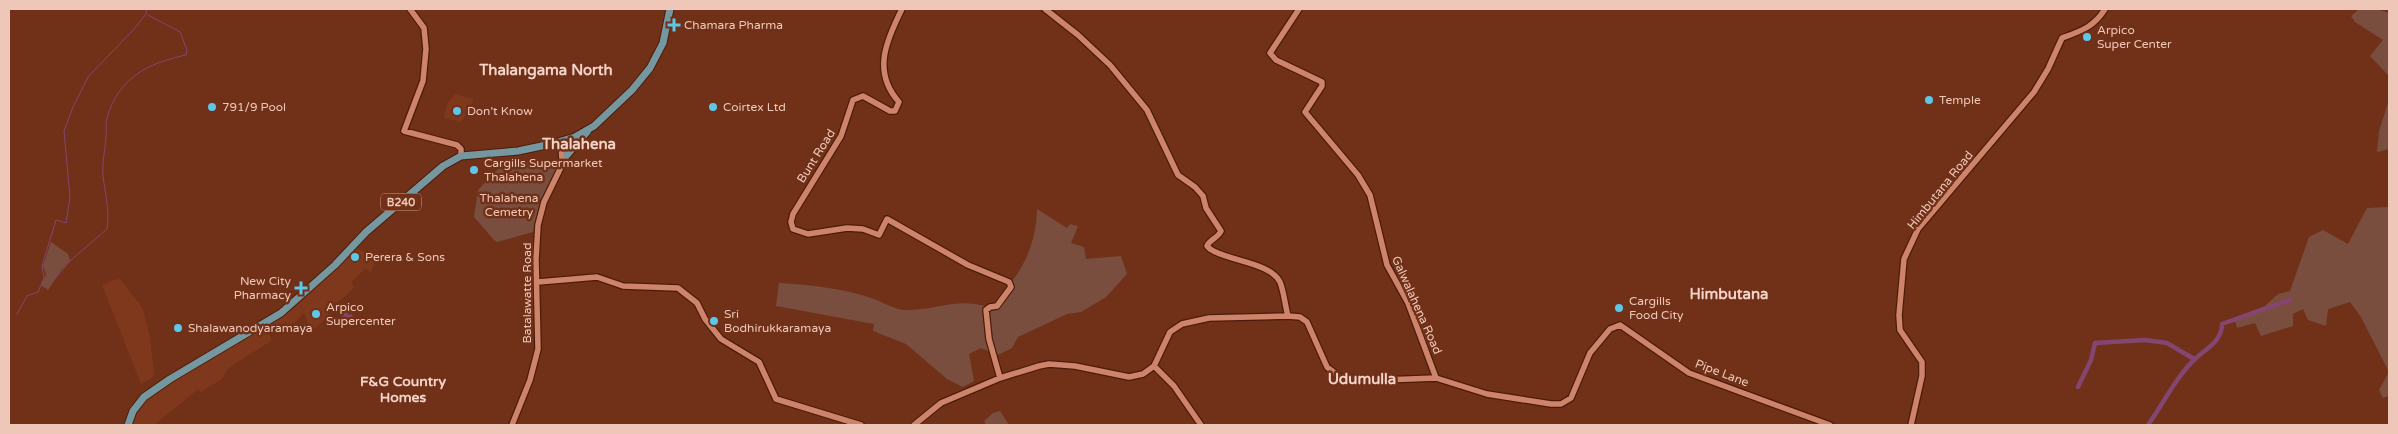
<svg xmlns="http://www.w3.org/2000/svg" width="2398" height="434" font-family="'Varela Round',sans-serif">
<rect width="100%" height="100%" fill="#703118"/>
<path fill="#80381c" d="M455 94 473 99V102L461 122 444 118 447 104Z
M352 248 378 255 371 272 365 269 351 282 354 288 327 312 329 315 311 332 304 312 296 322 270 334 271 341 228 368 222 379 201 392 198 389 154 425H130L138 407 146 398 171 381 282 314Z
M119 278 142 307 150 336 154 376 141 384 102 285Z"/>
<path fill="#7a4e3e" d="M2359 9H2376L2389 13V76L2370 56 2383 40 2355 22 2351 16Z
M2389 100V149L2377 152 2379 131Z
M534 159 555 166 557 170 536 229 533 232 497 242 494 240 474 217 478 190 501 166Z
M2389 207V396L2383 398 2379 390 2389 372 2361 317 2350 302 2328 309 2326 326 2308 320 2303 309 2293 314V326L2261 336 2255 323 2237 328 2234 318 2265 306 2278 294 2290 291 2309 237 2323 230 2348 244 2367 208Z
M1037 209 1067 228 1070 224 1078 226 1071 243 1084 247 1086 259 1121 256 1127 274 1106 297 1081 312 1067 314 1018 337 1012 348 998 355 981 348 969 354 974 381 963 387 947 379 906 344 873 331 874 324 776 306 779 283C810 285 844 288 874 299 885 303 894 310 907 310 937 310 960 296 990 308 1018 278 1036 251 1037 209Z
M51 242 68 254 70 261 61 270 48 290 41 285 46 274 43 266Z
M1000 411 1009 425H986L984 421 993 413Z"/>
<path fill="#844570" d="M346 306 348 315 352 314 353 318 342 320 340 307Z"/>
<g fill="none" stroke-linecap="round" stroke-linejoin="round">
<path stroke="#844570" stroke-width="1" d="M53 281 70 261 107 229C110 210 105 194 103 176 102 162 105 150 106 137 107 131 105 124 107 118 118 78 148 63 186 55L187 50 180 32 148 15
M17 314 27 296 38 292 44 278 42 266 56 220 66 223 70 197 64 131 73 107 88 77 134 29 146 14 147 9"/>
<path stroke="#844570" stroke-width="4.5" d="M2078 387 2091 360 2095 343 2145 340 2167 343 2194 359
M2148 425C2163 404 2176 377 2195 359 2207 348 2222 341 2222 324L2290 300"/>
<defs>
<path id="tertiary" d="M410 9 424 28 426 49 423 81 404 131 457 145 461 149V156
M902 9C886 41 872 72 899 102L895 111H890L863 96 853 100 841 136 793 214 791 222 793 229 808 234 847 228 863 229 879 235 887 219 968 265 1009 282 1011 287 997 306 990 307 986 310 989 339 1000 378
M1045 9 1078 35 1110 65 1147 110 1178 175 1195 187 1203 196 1206 208 1221 231C1218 238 1210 239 1207 246L1210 249C1227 261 1270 262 1280 282 1284 292 1285 305 1288 316
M1299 9 1270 53 1276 60 1322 82V86L1305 112 1358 175 1370 195 1387 265 1408 303 1436 378
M561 142 562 161
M538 282 597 277 623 286 678 288 697 303 705 319 721 339 759 362 776 399 861 425
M1154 366 1174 386 1201 425
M512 425 530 380 538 349 536 259 538 225 544 202 567 155 569 139
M914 425 941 403 1000 378 1039 366 1049 364 1075 366 1129 377 1143 374 1154 366 1170 332 1182 324 1209 318 1288 316 1300 317 1307 322 1327 367 1340 377 1383 380 1436 378 1487 394 1551 404H1561L1571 398 1590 353 1610 329 1620 325 1689 373 1830 425
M1911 425 1922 376V362L1900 330 1899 315 1904 259 1918 229 2034 92 2048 69 2062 38C2081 31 2094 27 2105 9"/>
<path id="primary" d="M567 155 587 132
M128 425 133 411 144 397 170 379 281 313 335 265 366 232 443 166 461 156 518 151 551 144 575 137 594 126 632 90 650 68 663 43 670 9"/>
</defs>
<use href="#tertiary" stroke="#4c1c09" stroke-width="8"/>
<use href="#primary" stroke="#4c1c09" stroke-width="9"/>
<use href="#tertiary" stroke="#cd846a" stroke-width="5.5"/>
<use href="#primary" stroke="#75979f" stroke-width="7"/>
</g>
<g fill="#5cc7e8" stroke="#703118" stroke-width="2">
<path d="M671.5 17.5h5v5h5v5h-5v5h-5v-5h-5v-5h5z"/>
<circle cx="2087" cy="37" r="5"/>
<circle cx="1929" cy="100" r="5"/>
<circle cx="212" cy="107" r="5"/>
<circle cx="713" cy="107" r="5"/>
<circle cx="457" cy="111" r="5"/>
<circle cx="474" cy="170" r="5"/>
<circle cx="355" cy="257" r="5"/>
<path d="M298.5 280.5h5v5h5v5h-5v5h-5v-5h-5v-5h5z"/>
<circle cx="1619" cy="308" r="5"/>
<circle cx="316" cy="314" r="5"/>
<circle cx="714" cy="321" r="5"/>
<circle cx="178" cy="328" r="5"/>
</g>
<g text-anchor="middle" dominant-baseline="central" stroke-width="5" stroke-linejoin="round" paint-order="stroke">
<rect fill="#703118" stroke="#c99a89" stroke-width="1" x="381" y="193.5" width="40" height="17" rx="4"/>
<g font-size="11" font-weight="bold" fill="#efc7b9">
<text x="401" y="202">B240</text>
</g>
<g font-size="12" fill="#efc7b9" stroke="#703118" text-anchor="start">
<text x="684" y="25">Chamara Pharma</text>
<text x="2097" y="30">Arpico<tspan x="2097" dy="14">Super Center</tspan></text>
<text x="1939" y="100">Temple</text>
<text x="222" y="107">791/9 Pool</text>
<text x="723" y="107">Coirtex Ltd</text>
<text x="467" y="111">Don't Know</text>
<text x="484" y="163">Cargills Supermarket<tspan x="484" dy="14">Thalahena</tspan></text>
<text x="365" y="257">Perera &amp; Sons</text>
<text x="291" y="281" text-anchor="end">New City<tspan x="291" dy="14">Pharmacy</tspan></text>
<text x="1629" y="301">Cargills<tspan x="1629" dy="14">Food City</tspan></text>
<text x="326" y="307">Arpico<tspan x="326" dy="14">Supercenter</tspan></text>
<text x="724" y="314">Sri<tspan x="724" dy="14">Bodhirukkaramaya</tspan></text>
<text x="188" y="328">Shalawanodyaramaya</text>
</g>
<g font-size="12" fill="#efc7b9" stroke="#703118">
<text transform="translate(816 156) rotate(-58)">Bunt Road</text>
<text transform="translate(1940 190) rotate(-51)">Himbutana Road</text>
<text transform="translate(527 293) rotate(-90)">Batalawatte Road</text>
<text transform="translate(1417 305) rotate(66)">Galwalahena Road</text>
<text transform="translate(1722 373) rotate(21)">Pipe Lane</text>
</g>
<g font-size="12" fill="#f1c6b7" stroke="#703118">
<text x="509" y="198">Thalahena<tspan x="509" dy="14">Cemetry</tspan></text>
</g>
<g font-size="14" font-weight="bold" fill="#f4d4c9" stroke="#703118">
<text x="403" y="381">F&amp;G Country<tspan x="403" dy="16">Homes</tspan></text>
</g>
<g font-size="15" font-weight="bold" fill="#f4d4c9" stroke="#703118">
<text x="546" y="70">Thalangama North</text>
<text x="579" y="144">Thalahena</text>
<text x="1729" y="294">Himbutana</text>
<text x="1362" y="379">Udumulla</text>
</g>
</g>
<rect width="2398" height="434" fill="none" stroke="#efc7b9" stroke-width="20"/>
</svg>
